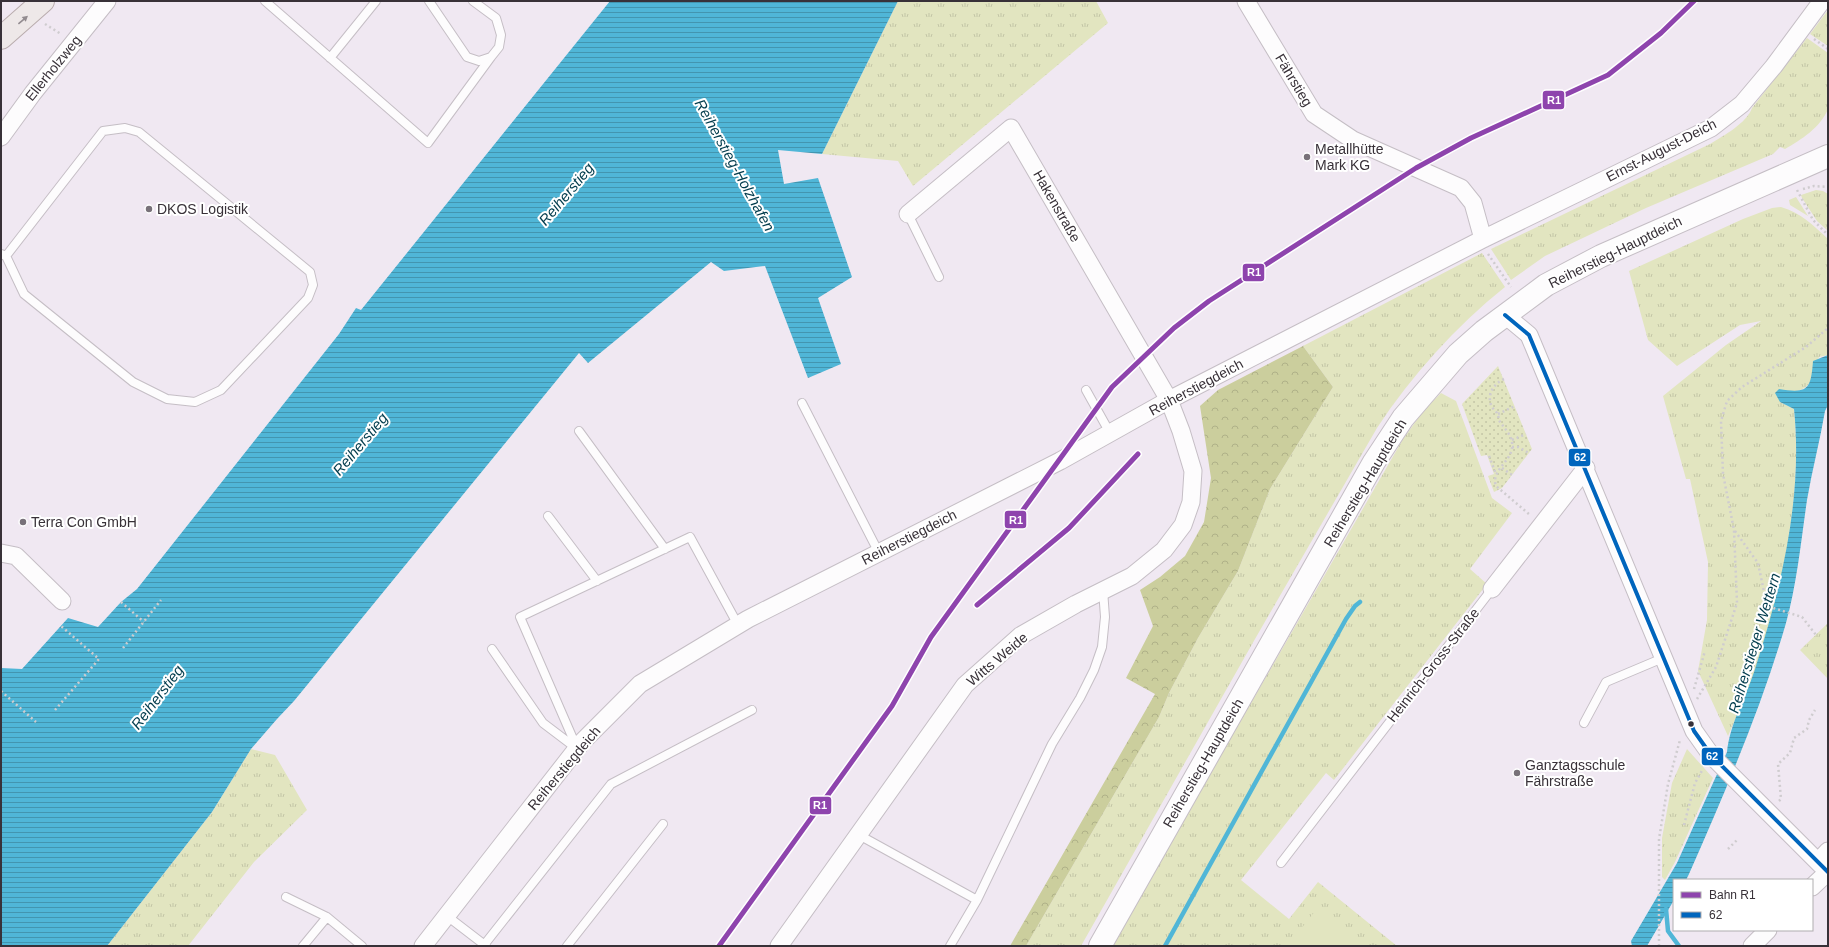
<svg xmlns="http://www.w3.org/2000/svg" width="1829" height="947" font-family="Helvetica,sans-serif">
<defs>
<pattern id="grass-tufts" width="24" height="20" patternUnits="userSpaceOnUse"><rect width="24" height="20" fill="#e2e5c0"/><path d="M3 7l-1-3M5 7V3M7 7l1-3M15 17l-1-3M17 17v-4M19 17l1-3" fill="none" stroke="#c3c5a6"/></pattern>
<pattern id="forest-crowns" width="20" height="18" patternUnits="userSpaceOnUse"><rect width="20" height="18" fill="#cbce9d"/><path d="M2 6a3 3 0 1 1 6 0M12 15a3 3 0 1 1 6 0" fill="none" stroke="#afb188"/></pattern>
<pattern id="garden-dots" width="8" height="8" patternUnits="userSpaceOnUse"><rect width="8" height="8" fill="#e2e5c0"/><path d="M2 2h.1M6 6h.1" fill="none" stroke="#c3c5a6" stroke-width="1.8" stroke-linecap="round"/></pattern>
<pattern id="water-rules" width="6" height="5" patternUnits="userSpaceOnUse"><rect width="6" height="5" fill="#50b6d7"/><path d="M0 2.5h6" fill="none" stroke="#4395af"/></pattern>
</defs>
<rect width="100%" height="100%" fill="#f0e8f2"/>
<path fill="url(#grass-tufts)" d="M898 1H1096L1108 23 913 186 898 161 822 154Z
M1828 10V46L1810 34Z
M1807 38 1828 53C1828 64 1829 101 1828 109 1821 127 1801 140 1785 149L1780 147 1773 154 1646 208 1545 256 1511 280 1491 249 1710 144C1723 136 1747 123 1752 108Z
M1816 190 1823 191 1828 194V231L1817 221 1802 198 1801 195Z
M1796 197 1808 216 1790 205 1789 200Z
M1781 207C1801 213 1813 225 1828 239V355L1819 357C1813 375 1812 393 1789 391L1780 402 1794 409C1803 498 1782 590 1754 674 1747 695 1737 715 1728 736L1698 671 1707 620 1708 562 1690 479H1686L1663 396 1726 345 1761 321 1740 325 1677 366 1648 340 1629 271 1743 219 1772 208Z
M1482 253 1505 287C1455 327 1412 375 1377 428L1255 639 1081 946H1026L1159 717 1169 693 1198 638 1238 571 1270 489 1333 387 1303 346Z
M1441 393 1456 401 1492 498 1512 513 1470 569 1487 584 1334 780 1326 773 1241 880 1289 919 1318 882 1397 946H1111L1403 439 1424 410Z
M1828 623V679L1800 650Z
M251 749 275 755 307 810 254 862 188 946H107L212 812Z
M1687 749 1713 778 1675 862 1665 880 1662 877V838L1672 783Z"/>
<path fill="url(#forest-crowns)" d="M1303 346 1333 387 1270 489 1238 571 1198 638 1169 693 1159 717 1026 946H1010L1155 694 1126 678 1153 626 1140 590 1160 577 1185 556 1204 522 1211 478 1200 406 1218 390Z"/>
<path fill="url(#garden-dots)" d="M1498 366 1532 449 1502 488 1494 492 1488 476 1494 474 1487 455 1481 456 1462 404Z"/>
<path fill="#e2e5c0" d="M1316 910 1361 946H1287Z"/>
<path fill="url(#water-rules)" d="M610 1H898L822 154 778 150 784 184 818 178 852 277 818 298 841 364 808 378 765 266 724 271 711 262 588 363 579 353 294 701 277 719 251 749 212 812 107 946H1V668L22 669 68 618 98 627 121 602 137 589 339 334 356 308 361 310Z
M1828 355V405L1825 411C1820 441 1812 470 1807 500 1801 541 1797 583 1786 623 1761 709 1725 792 1689 874L1686 880H1674V900L1647 946H1632L1631 941 1677 863 1727 752C1730 722 1747 696 1756 666 1782 584 1803 496 1794 409L1780 402 1775 393 1779 389C1808 394 1811 389 1813 361Z"/>
<g fill="none" stroke-linecap="round" stroke-linejoin="round">
<path stroke="#50b6d7" stroke-width="4.5" d="M1666 909 1668 931 1679 946
M1165 946 1346 619 1355 606 1360 602"/>
<defs>
<path id="service" d="M265 1 428 143 491 57
M429 1 467 57 479 61 491 57 499 47 501 35 496 18 473 1
M330 58 376 1
M908 214 939 277
M1 254 6 256 103 131 125 128 139 132 310 272 313 285 308 298 221 390 195 402 167 399 133 382 24 294 6 256
M1086 390 1110 433
M802 403 879 553
M579 431 665 549
M548 516 597 581
M492 649 543 723 576 748
M1584 723 1606 682 1663 658
M577 748 520 617 690 537 738 625
M859 835 977 900 950 946
M1281 863 1492 589
M286 897 327 917 362 946
M977 900 1052 744 1080 698 1094 670 1102 647 1105 617 1103 590
M447 916 486 946
M484 945 611 784 752 710
M303 946 327 917
M567 946 663 824"/>
<path id="minor" d="M1246 1 1314 114 1353 140 1461 188 1473 203 1483 239
M1 137 33 93 107 1
M1505 315 1529 335 1694 731 1711 755 1828 872
M1 553 16 556 62 601
M1492 589 1586 468
M1818 862 1828 851
M1812 887 1828 872
M423 946 582 742 640 684 748 619 1060 461 1169 400 1483 239 1711 128 1742 104 1774 66 1822 1
M779 946 965 685 1020 636 1076 604 1132 576 1164 550 1183 525 1191 502 1193 471 1181 431 1169 400 1011 128 908 214
M1752 946 1768 930"/>
<path id="secondary" d="M1100 946 1374 462 1403 418 1458 354 1484 331 1546 285 1601 256 1828 156"/>
<path id="primary" d="M1 38 43 1"/>
</defs>
<use href="#service" stroke="#c5bec5" stroke-width="10"/>
<use href="#minor" stroke="#c5bec5" stroke-width="19"/>
<use href="#secondary" stroke="#c5bec5" stroke-width="24"/>
<use href="#primary" stroke="#b9acad" stroke-width="24"/>
<path stroke="#cfcccf" stroke-width="2.5" stroke-dasharray="2 3" stroke-linecap="butt" d="M45 24 61 34
M1814 39 1828 49
M1803 189 1814 186 1828 187
M1797 190 1813 220 1828 235
M1488 254 1511 287
M1504 379C1493 384 1486 396 1492 407 1494 410 1497 412 1498 415 1499 418 1498 420 1501 423 1505 429 1511 435 1512 442 1515 461 1490 469 1496 486L1530 515
M1498 414 1515 406
M1512 440 1526 434
M1512 447H1518L1529 453
M1489 456 1496 474
M1502 468 1512 475
M1735 531 1758 563 1767 606 1802 617 1816 635
M121 602 144 622
M123 648 161 600
M1694 689 1705 651
M1 691 36 722
M1697 699 1716 667 1737 603 1734 530 1723 474 1721 421 1727 401 1742 387 1806 347 1828 328
M55 710 99 659 61 626
M1779 801 1781 799 1778 764 1790 753 1794 738 1807 729 1809 720 1815 710
M1684 825 1695 783 1703 769
M1728 849 1737 840
M1659 946V839L1668 784 1680 740"/>
<use href="#service" stroke="#fdfcfd" stroke-width="8"/>
<use href="#minor" stroke="#fdfcfd" stroke-width="17"/>
<use href="#secondary" stroke="#fdfcfd" stroke-width="22"/>
<use href="#primary" stroke="#eee8e8" stroke-width="22"/>
<defs>
<path id="bus-1" d="M1505 315 1529 335 1694 731 1711 755 1828 872"/>
</defs>
<use href="#bus-1" stroke="#fff" stroke-width="7"/>
<use href="#bus-1" stroke="#0065bd" stroke-width="4"/>
<defs>
<path id="rail-1" d="M977 605 1069 528 1138 454
M719 946 892 706 931 637 1112 387 1174 328 1209 301 1416 168 1471 138 1608 75 1661 33 1694 1"/>
</defs>
<use href="#rail-1" stroke="#fff" stroke-width="8"/>
<use href="#rail-1" stroke="#8e44ad" stroke-width="5"/>
</g>
<defs><path id="oneway-solid" d="M-6-.8H1V-3.2L6.5 0L1 3.2V.8H-6Z"/></defs>
<use fill="#938c90" href="#oneway-solid" transform="translate(23 20) rotate(-40)"/>
<g fill="#787179" stroke="#fff" stroke-width="1.5">
<circle cx="1307" cy="157" r="4"/>
<circle cx="149" cy="209" r="4"/>
<circle cx="23" cy="522" r="4"/>
<circle cx="1517" cy="773" r="4"/>
</g>
<circle fill="#383138" stroke="#fff" stroke-width="1.5" cx="1691" cy="724" r="3.5"/>
<g text-anchor="middle" dominant-baseline="central" stroke-width="4" stroke-linejoin="round" paint-order="stroke">
<g font-size="14" fill="#383138" stroke="#fff">
<text transform="translate(53 68) rotate(-51)">Ellerholzweg</text>
<text transform="translate(1294 80) rotate(59)">Fährstieg</text>
<text transform="translate(1661 150) rotate(-27)">Ernst-August-Deich</text>
<text transform="translate(1057 206) rotate(60)">Hakenstraße</text>
<text transform="translate(1615 252) rotate(-26)">Reiherstieg-Hauptdeich</text>
<text transform="translate(1196 387) rotate(-28)">Reiherstiegdeich</text>
<text transform="translate(1365 483) rotate(-59)">Reiherstieg-Hauptdeich</text>
<text transform="translate(909 537) rotate(-27)">Reiherstiegdeich</text>
<text transform="translate(997 659) rotate(-40)">Witts Weide</text>
<text transform="translate(1433 665) rotate(-52)">Heinrich-Gross-Straße</text>
<text transform="translate(1203 763) rotate(-60)">Reiherstieg-Hauptdeich</text>
<text transform="translate(564 768) rotate(-50)">Reiherstiegdeich</text>
</g>
<g font-size="14" fill="#383138" stroke="#fff" text-anchor="start">
<text x="1315" y="149">Metallhütte<tspan x="1315" dy="16">Mark KG</tspan></text>
<text x="157" y="209">DKOS Logistik</text>
<text x="31" y="522">Terra Con GmbH</text>
<text x="1525" y="765">Ganztagsschule<tspan x="1525" dy="16">Fährstraße</tspan></text>
</g>
<g font-size="15" font-style="italic" fill="#023c4d" stroke="#fff">
<text transform="translate(735 165) rotate(61)">Reiherstieg-Holzhafen</text>
<text transform="translate(566 194) rotate(-50)">Reiherstieg</text>
<text transform="translate(360 444) rotate(-50)">Reiherstieg</text>
<text transform="translate(1754 643) rotate(-73)">Reiherstieger Wettern</text>
<text transform="translate(157 697) rotate(-53)">Reiherstieg</text>
</g>
</g>
<g stroke="#fff" stroke-width="1.5">
<rect x="1542" y="90" width="23" height="20" rx="4" fill="#8e44ad"/>
<rect x="1242" y="263" width="23" height="19" rx="4" fill="#8e44ad"/>
<rect x="1568" y="448" width="23" height="19" rx="4" fill="#0065bd"/>
<rect x="1004" y="510" width="23" height="19" rx="4" fill="#8e44ad"/>
<rect x="1701" y="747" width="23" height="19" rx="4" fill="#0065bd"/>
<rect x="809" y="796" width="23" height="19" rx="4" fill="#8e44ad"/>
</g>
<g font-size="11" text-anchor="middle" font-weight="bold" fill="#fff">
<text x="1554" y="104">R1</text>
<text x="1254" y="276">R1</text>
<text x="1580" y="461">62</text>
<text x="1016" y="524">R1</text>
<text x="1712" y="760">62</text>
<text x="820" y="809">R1</text>
</g>
<rect width="1829" height="947" fill="none" stroke="#383138" stroke-width="4"/>
<rect x="1673" y="879" width="140" height="52" fill="#ffffff" stroke="#afadaf"/>
<rect x="1681" y="892" width="20" height="6" fill="#8e44ad" stroke="#afadaf"/>
<text x="1709" y="899" font-size="12" fill="#383138">Bahn R1</text>
<rect x="1681" y="912" width="20" height="6" fill="#0065bd" stroke="#afadaf"/>
<text x="1709" y="919" font-size="12" fill="#383138">62</text>
</svg>
